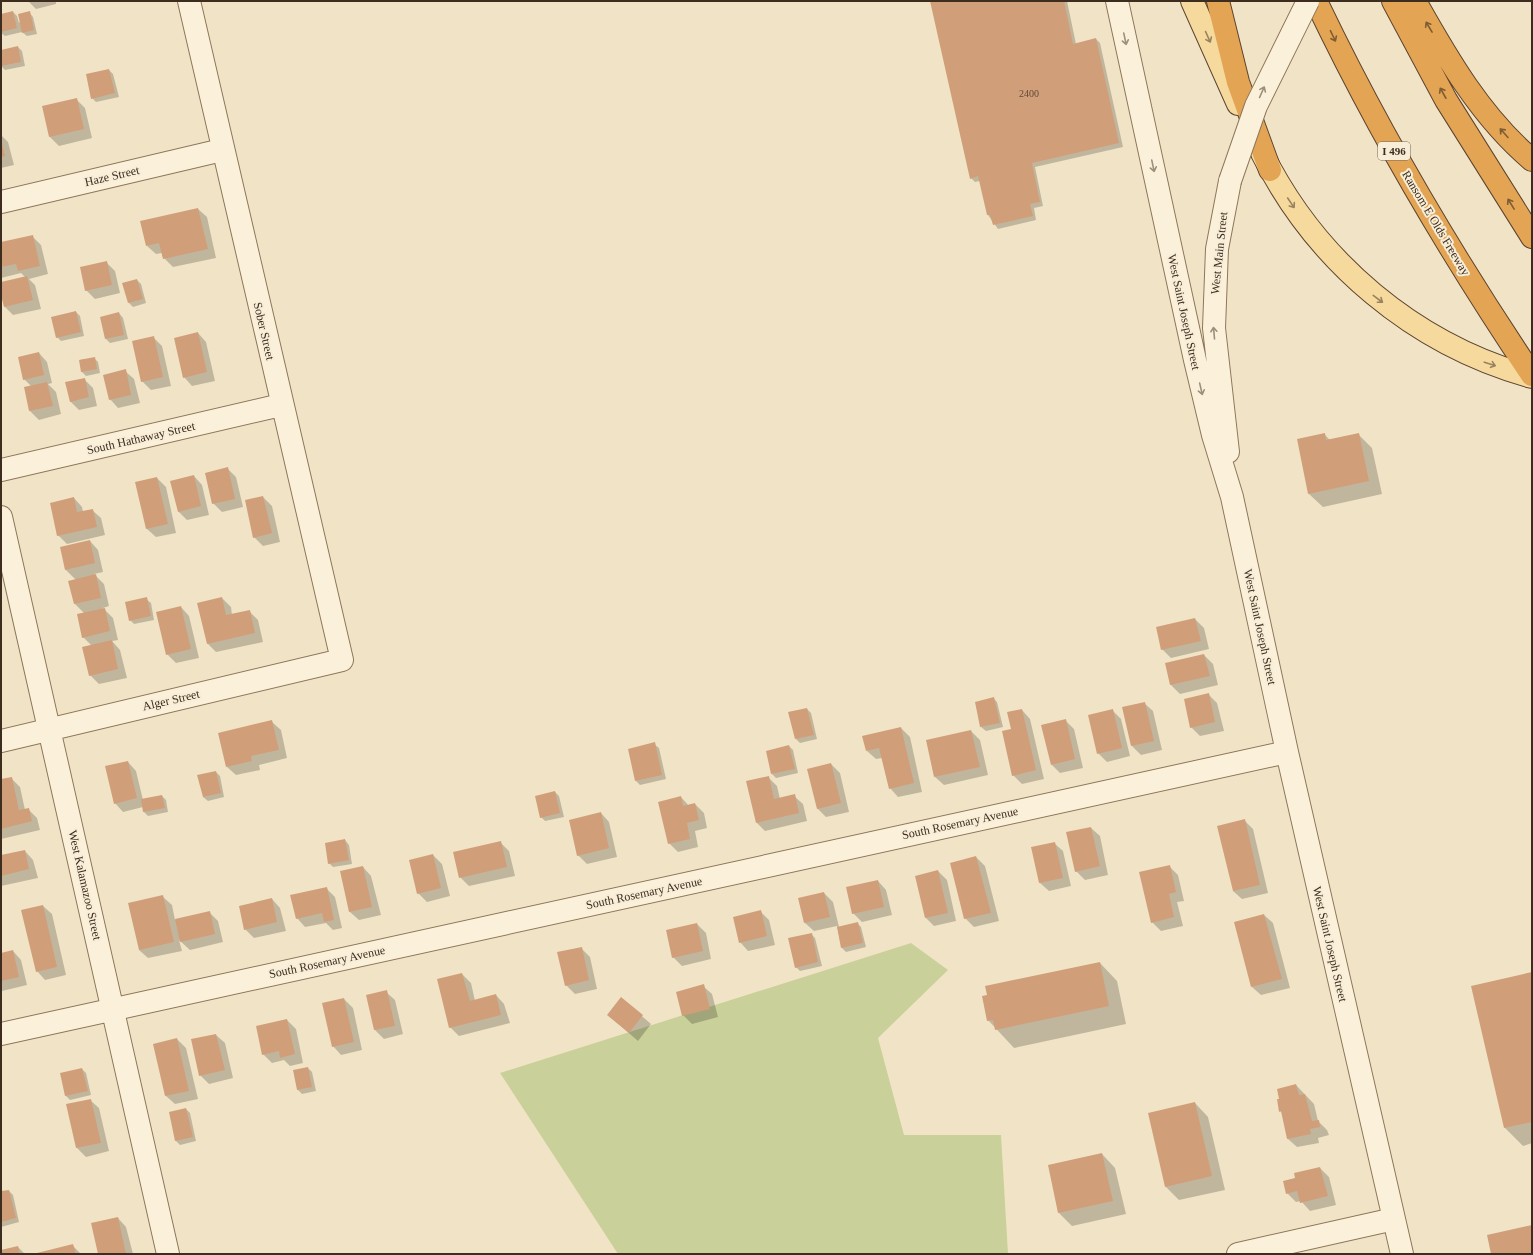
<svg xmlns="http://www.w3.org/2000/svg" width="1533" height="1255" font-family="'Times New Roman',serif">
<rect width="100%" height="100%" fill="#f1e4c6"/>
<path fill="#cad099" d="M911 943 948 970 878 1038 904 1135H1001L1008 1254H618L500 1073Z"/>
<path fill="#0003" d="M28 1H56V4L36 9Z
M931 1H1067L1076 44 1096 39 1100 43 1123 147 1035 167 1043 206 1034 208 1036 220 998 229 988 215 980 181 975 182 971 178Z
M13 12 17 16 19 23 29 12 33 17 37 34 27 36 22 32 5 36 1 33V15Z
M18 47 22 51 25 66 5 70 1 66V51Z
M109 70 113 74 119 97 96 102 92 98Z
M76 99 85 108 92 138 59 146 50 137 43 107Z
M1 135 8 142 14 165 1 168Z
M198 209 207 217 216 258 173 267 164 258 162 253 156 254 147 246Z
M32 236 41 245 48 274 29 279 35 285 41 309 13 315 5 307 1 283 25 277 21 273 1 278V243Z
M106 262 115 271 120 293 95 299 86 290Z
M137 280 141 284 146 303 133 307 129 303Z
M76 312 80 316 84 336 61 341 57 337Z
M119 313 123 318 128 339 110 343 106 339Z
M198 333 206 342 215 381 192 386 184 377Z
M153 337 162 346 171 386 151 390 142 381Z
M39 353 47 362 52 383 48 384 56 392 61 414 39 420 30 411 25 388 32 387 24 379Z
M94 358 98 362 100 373 86 376 82 372 80 360Z
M125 371 134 379 140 403 118 408 110 399Z
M84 379 93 388 97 406 79 410 70 401Z
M1324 434 1330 440 1358 434 1372 448 1382 494 1323 507 1309 494Z
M227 468 236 477 243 507 222 512 213 503Z
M194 476 202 485 209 515 187 520 178 511Z
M157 478 166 487 176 533 156 537 147 529Z
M263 497 272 506 280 542 263 546 254 537Z
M74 498 82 507 83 512 92 510 101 518 105 535 67 544 58 535Z
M90 541 98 550 103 572 94 574 104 584 109 606 103 608 113 618 118 640 112 641 120 650 127 678 99 684 90 675 91 645 83 637 84 613 75 604 76 580 66 570 61 548Z
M222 598 231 607 232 615 249 611 258 620 263 642 216 652 208 644Z
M146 599 151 603 154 620 134 624 130 620Z
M181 607 189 616 199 658 176 663 167 654Z
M1195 619 1204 628 1209 649 1171 658 1162 649Z
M1204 655 1213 664 1218 685 1180 694 1171 685 1166 664Z
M1208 694 1217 703 1224 731 1200 736 1191 727Z
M993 698 997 702 1003 727 986 731 981 727Z
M1144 703 1153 711 1162 750 1141 755 1132 746 1123 708Z
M807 709 811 713 817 739 800 743 796 739Z
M1022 710 1030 719 1044 779 1022 784 1013 775 1012 730Z
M1113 711 1121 719 1130 756 1107 762 1098 753Z
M1065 720 1074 729 1083 768 1060 773 1052 765Z
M272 722 281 730 287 758 259 765 260 770 236 775 227 767Z
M901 728 910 737 922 792 898 797 890 788 882 758 876 759 867 751Z
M971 731 980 740 988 775 944 785 935 777Z
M654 744 659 748 666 779 640 785 636 781Z
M789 746 793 750 798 773 776 778 772 774Z
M128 762 136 771 143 800 162 796 166 800 168 812 148 816 144 812 143 807 123 812 115 803Z
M831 764 840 773 849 812 826 817 817 808Z
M216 772 220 776 224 797 208 801 203 797Z
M768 777 777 786 780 799 794 796 803 804 807 821 765 831 757 823Z
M11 778 20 787 25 810 28 809 37 818 40 830 1 839V780Z
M555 792 559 796 564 817 545 821 541 817Z
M681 797 689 806 695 804 704 813 707 828 695 831 698 847 678 852 669 843Z
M601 813 609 822 617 857 587 864 578 855Z
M1244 820 1253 829 1268 893 1242 899 1233 891Z
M1091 828 1100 836 1108 875 1085 880 1076 871Z
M345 840 349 845 352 864 333 867 329 863Z
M500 842 509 851 515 876 469 886 460 877Z
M1054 843 1063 851 1071 886 1049 891 1040 883Z
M25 851 33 860 38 878 1 886V856Z
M433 855 442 864 450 896 427 902 418 893Z
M976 857 985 866 999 921 974 927 965 918Z
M1169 866 1178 875 1184 901 1177 902 1183 926 1161 931 1152 922Z
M363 867 371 876 381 915 359 920 350 912Z
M938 871 947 880 956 921 934 926 926 918Z
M878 881 886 890 892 915 862 922 853 913Z
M326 888 335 897 342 928 333 930 326 923 305 927 297 918Z
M824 893 833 902 839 927 857 923 861 927 866 947 846 952 842 948 837 926 814 931 805 923Z
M163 897 172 905 175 920 209 912 218 921 223 942 190 950 179 940 182 951 148 958 139 950Z
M272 899 280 908 286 931 254 938 245 929Z
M43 906 52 914 66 975 45 980 37 971Z
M760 911 769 920 775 945 748 951 740 942Z
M1264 915 1273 923 1290 988 1261 995 1252 987Z
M697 924 706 933 711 959 682 966 673 957Z
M811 934 815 938 822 966 800 971 796 967Z
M581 948 590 957 597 989 575 994 566 985Z
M13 951 21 960 27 985 2 991 1 954Z
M1100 963 1117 981 1126 1024 1014 1048 988 1020V995Z
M1532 973V1143L1523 1146 1505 1128 1472 987Z
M462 974 471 983 475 1001 496 995 504 1004 510 1023 459 1036 450 1027Z
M703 986 712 994 718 1017 692 1024 683 1015Z
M386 992 395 1000 403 1034 384 1039 375 1030 367 996Z
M621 998 651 1024 638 1041 608 1015Z
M344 999 353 1008 362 1050 341 1055 333 1046Z
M287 1020 296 1029 303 1063 290 1066 284 1060 272 1063 263 1054Z
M216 1035 225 1043 233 1078 209 1084 200 1075Z
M177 1039 186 1048 198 1099 175 1104 166 1096Z
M308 1068 312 1072 316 1091 302 1094 298 1090 294 1071Z
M82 1069 86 1073 91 1095 70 1100 66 1096 61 1074Z
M1296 1085 1314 1104 1318 1121 1327 1130 1329 1135 1318 1138 1319 1143 1297 1147 1288 1139 1283 1114 1280 1111 1281 1099Z
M90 1100 99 1108 109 1151 86 1157 77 1148 67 1105Z
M1195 1103 1208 1117 1225 1190 1179 1200 1166 1187 1149 1114Z
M186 1109 190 1113 196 1141 180 1145 176 1141Z
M1102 1154 1115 1168 1126 1214 1072 1226 1059 1213Z
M1320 1168 1329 1177 1336 1205 1310 1211 1301 1201 1296 1202 1287 1193 1297 1179Z
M9 1191 13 1195 19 1222 1 1227V1192Z
M118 1218 126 1227 133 1254H99Z
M73 1246 81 1254H39Z
M18 1247 25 1254H1V1251Z"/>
<path fill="#d19e7a" d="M930 1H1064L1073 44 1096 38 1119 143 1032 163 1040 202 1030 204 1033 216 993 225 990 215H987L978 176 970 179Z
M13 11 17 28 1 32V14Z
M30 11 34 30 22 33 18 14Z
M18 46 21 62 1 66V50Z
M109 69 115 93 91 99 86 74Z
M77 98 84 129 49 137 42 106Z
M1 140 5 156 1 157Z
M198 208 208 249 163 259 159 243 146 246 140 221Z
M33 235 40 266 18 271 16 264 1 267V242Z
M107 261 112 285 85 291 80 267Z
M27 276 33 300 4 307 1 295V282Z
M137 279 143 299 128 303 122 283Z
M76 311 81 332 56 338 51 317Z
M119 312 124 335 105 339 100 317Z
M198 332 207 372 183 378 174 338Z
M154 336 163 377 141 382 132 341Z
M39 352 44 375 23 380 18 357Z
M95 357 97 369 81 372 79 360Z
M126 369 131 395 109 400 103 375Z
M85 378 89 397 70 402 65 382Z
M47 382 53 406 29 411 24 387Z
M1325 433 1326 440 1359 433 1369 481 1308 494 1297 439Z
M228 467 235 499 212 504 205 473Z
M194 475 201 506 178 512 170 481Z
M157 477 168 524 146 529 135 482Z
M263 496 272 533 253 538 245 500Z
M74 497 77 512 93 509 97 527 57 536 50 503Z
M90 540 95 563 65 570 60 547Z
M96 574 101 598 74 604 68 581Z
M147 597 151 616 129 621 125 602Z
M222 597 226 615 250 610 255 633 207 644 197 603Z
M181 606 191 649 166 655 156 612Z
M105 608 110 631 82 638 77 614Z
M1195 618 1201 641 1161 650 1156 627Z
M112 640 118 669 89 676 82 647Z
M1204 654 1210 676 1170 685 1165 663Z
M1209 693 1215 722 1190 728 1184 699Z
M994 697 1000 723 980 727 975 702Z
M1145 702 1154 741 1131 746 1122 707Z
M807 708 814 735 795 739 788 712Z
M1022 709 1036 770 1012 776 1002 731 1011 729 1007 712Z
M1113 709 1122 748 1097 754 1088 715Z
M1066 719 1075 759 1051 765 1041 725Z
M272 720 279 750 251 756 252 761 226 767 218 733Z
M901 727 914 783 889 789 879 748 866 751 862 736Z
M971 730 980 767 934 777 926 740Z
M655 742 662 775 635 781 628 749Z
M789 745 795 769 771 774 766 751Z
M128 761 137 798 114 804 105 766Z
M831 763 841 803 817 809 807 769Z
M216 771 221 793 203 797 197 775Z
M769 776 774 799 795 794 799 813 756 823 746 781Z
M12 777 19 810 29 808 32 821 1 829V779Z
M555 791 560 813 540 818 535 796Z
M162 795 165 808 143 812 141 799Z
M681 796 683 806 695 803 699 820 687 823 690 839 668 844 658 802Z
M601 812 609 848 577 856 569 820Z
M1245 819 1260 885 1233 891 1217 826Z
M1091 827 1100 866 1075 872 1066 832Z
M345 839 349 860 328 864 325 843Z
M501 841 507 867 459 878 453 852Z
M1055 842 1063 878 1039 883 1031 847Z
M25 850 29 869 1 876V855Z
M433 854 441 888 417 894 409 860Z
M976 856 991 913 964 919 950 863Z
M1170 865 1176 892 1169 894 1174 917 1151 923 1139 872Z
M363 866 372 907 349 912 340 871Z
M938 870 948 913 925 918 915 876Z
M878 880 884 907 852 914 846 887Z
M327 887 334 920 324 922 322 913 296 919 290 895Z
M824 892 830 917 804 923 798 898Z
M163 895 174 942 139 950 128 903Z
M272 898 277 922 244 930 239 906Z
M43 905 57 967 36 972 21 910Z
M761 910 767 936 739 943 733 917Z
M210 911 215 934 180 942 175 919Z
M1264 914 1282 979 1251 987 1234 922Z
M858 922 863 943 841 948 837 927Z
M697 923 703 951 672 958 666 930Z
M812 933 818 962 795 968 788 938Z
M582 947 589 980 565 986 557 952Z
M13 950 19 977 1 981V953Z
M1100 962 1109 1006 995 1030 993 1020 987 1021 982 996 987 995 985 986Z
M1532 972V1122L1504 1128 1471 986Z
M462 973 470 1001 496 994 501 1015 449 1028 437 979Z
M704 984 710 1009 682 1016 676 992Z
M387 990 395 1026 374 1030 366 995Z
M621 997 643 1015 629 1033 607 1015Z
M344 998 354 1042 332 1047 322 1003Z
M287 1019 295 1054 280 1058 279 1051 262 1055 256 1026Z
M216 1034 225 1070 199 1076 191 1039Z
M177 1038 189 1091 165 1096 153 1044Z
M308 1067 312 1087 297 1090 293 1070Z
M82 1068 88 1091 65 1096 60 1073Z
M1296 1084 1299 1095 1305 1094 1312 1121 1319 1120 1320 1127 1310 1129 1311 1134 1287 1139 1281 1111 1279 1112 1277 1099H1279L1277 1089Z
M91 1099 101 1143 76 1148 66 1104Z
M1195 1102 1212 1176 1165 1187 1148 1113Z
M186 1108 193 1137 175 1141 169 1112Z
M1102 1153 1113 1201 1058 1213 1048 1165Z
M1320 1167 1328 1196 1300 1203 1297 1191 1286 1194 1283 1181 1295 1178 1294 1173Z
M9 1190 16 1218 1 1222V1191Z
M118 1217 126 1254H98L91 1223Z
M1532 1225V1254H1491L1487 1235Z
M73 1244 76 1254H37V1253Z
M18 1246 20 1254H1V1250Z"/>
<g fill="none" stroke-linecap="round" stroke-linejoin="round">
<defs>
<path id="minor" d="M1117 1 1195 360 1213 435 1232 497 1287 752 1402 1254
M1 202 222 150
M1228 452 1214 328 1217 249 1230 181
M1 470 281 405
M1 517 168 1254
M1 741 342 660 189 1
M1 1034 1287 752
M1238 1254 1394 1219"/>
<path id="major" d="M1192 1 1238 104
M1262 153C1316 262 1415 345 1532 377"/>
<path id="highway" d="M1218 1 1238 82 1270 170
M1316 1C1378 131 1452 256 1532 375
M1393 1 1446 100 1532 237
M1415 1C1447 58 1481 117 1532 160"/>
</defs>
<use href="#minor" stroke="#8e765a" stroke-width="24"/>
<use href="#major" stroke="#5c432f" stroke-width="24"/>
<use href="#highway" stroke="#5c432f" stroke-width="24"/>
<use href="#minor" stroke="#fbf1db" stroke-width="22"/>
<use href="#major" stroke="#f5d99d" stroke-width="22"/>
<use href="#highway" stroke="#e3a454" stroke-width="22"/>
<defs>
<path id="minor-bridge" d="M1230 181 1256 106 1308 1"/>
</defs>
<use href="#minor-bridge" stroke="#8e765a" stroke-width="24" stroke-linecap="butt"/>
<use href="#minor-bridge" stroke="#fbf1db" stroke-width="22"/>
</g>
<defs><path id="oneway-shaft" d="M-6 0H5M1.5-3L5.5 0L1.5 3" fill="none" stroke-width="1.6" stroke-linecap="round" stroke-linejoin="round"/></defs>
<g stroke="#7f5d34">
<use href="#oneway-shaft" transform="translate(1429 27) rotate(-121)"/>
<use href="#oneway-shaft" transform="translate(1333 36) rotate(64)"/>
<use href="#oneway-shaft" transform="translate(1443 93) rotate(-119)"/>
<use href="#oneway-shaft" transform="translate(1504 133) rotate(-132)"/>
<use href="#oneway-shaft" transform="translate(1511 204) rotate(-122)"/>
</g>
<g stroke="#99835e">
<use href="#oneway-shaft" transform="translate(1208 37) rotate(66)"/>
<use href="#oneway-shaft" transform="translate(1291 203) rotate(56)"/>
<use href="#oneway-shaft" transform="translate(1378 299) rotate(37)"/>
<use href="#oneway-shaft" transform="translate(1490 364) rotate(18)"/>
</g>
<g stroke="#9c8f7d">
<use href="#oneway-shaft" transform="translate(1125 39) rotate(78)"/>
<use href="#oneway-shaft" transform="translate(1262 92) rotate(-66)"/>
<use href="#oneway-shaft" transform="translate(1153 166) rotate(78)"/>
<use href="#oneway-shaft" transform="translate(1214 333) rotate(-95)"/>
<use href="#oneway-shaft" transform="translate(1201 389) rotate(77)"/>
</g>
<g text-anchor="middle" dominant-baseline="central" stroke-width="4" stroke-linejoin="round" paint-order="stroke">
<g font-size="10" fill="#624936">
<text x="1029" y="93">2400</text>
</g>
<rect fill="#f8eed7" stroke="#756756" stroke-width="1" x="1378" y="142" width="32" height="18" rx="3"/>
<g font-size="11" font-weight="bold" fill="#3d2d1f">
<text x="1394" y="151">I 496</text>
</g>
<g font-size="12" fill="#3d2d1f" stroke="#f8eed7">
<text transform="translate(112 176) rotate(-13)">Haze Street</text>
<text transform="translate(1436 223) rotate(59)">Ransom E Olds Freeway</text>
<text transform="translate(1219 253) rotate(-84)">West Main Street</text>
<text transform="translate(1184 312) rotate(78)">West Saint Joseph Street</text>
<text transform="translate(264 331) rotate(77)">Sober Street</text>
<text transform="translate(141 438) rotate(-13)">South Hathaway Street</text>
<text transform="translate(1260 627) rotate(78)">West Saint Joseph Street</text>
<text transform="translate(171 700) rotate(-13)">Alger Street</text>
<text transform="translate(960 823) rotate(-12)">South Rosemary Avenue</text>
<text transform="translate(85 885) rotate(77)">West Kalamazoo Street</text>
<text transform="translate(644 893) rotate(-12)">South Rosemary Avenue</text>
<text transform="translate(1330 944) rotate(77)">West Saint Joseph Street</text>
<text transform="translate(327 962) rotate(-12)">South Rosemary Avenue</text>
</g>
</g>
<rect width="1533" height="1255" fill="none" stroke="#3d2d1f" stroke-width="4"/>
</svg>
